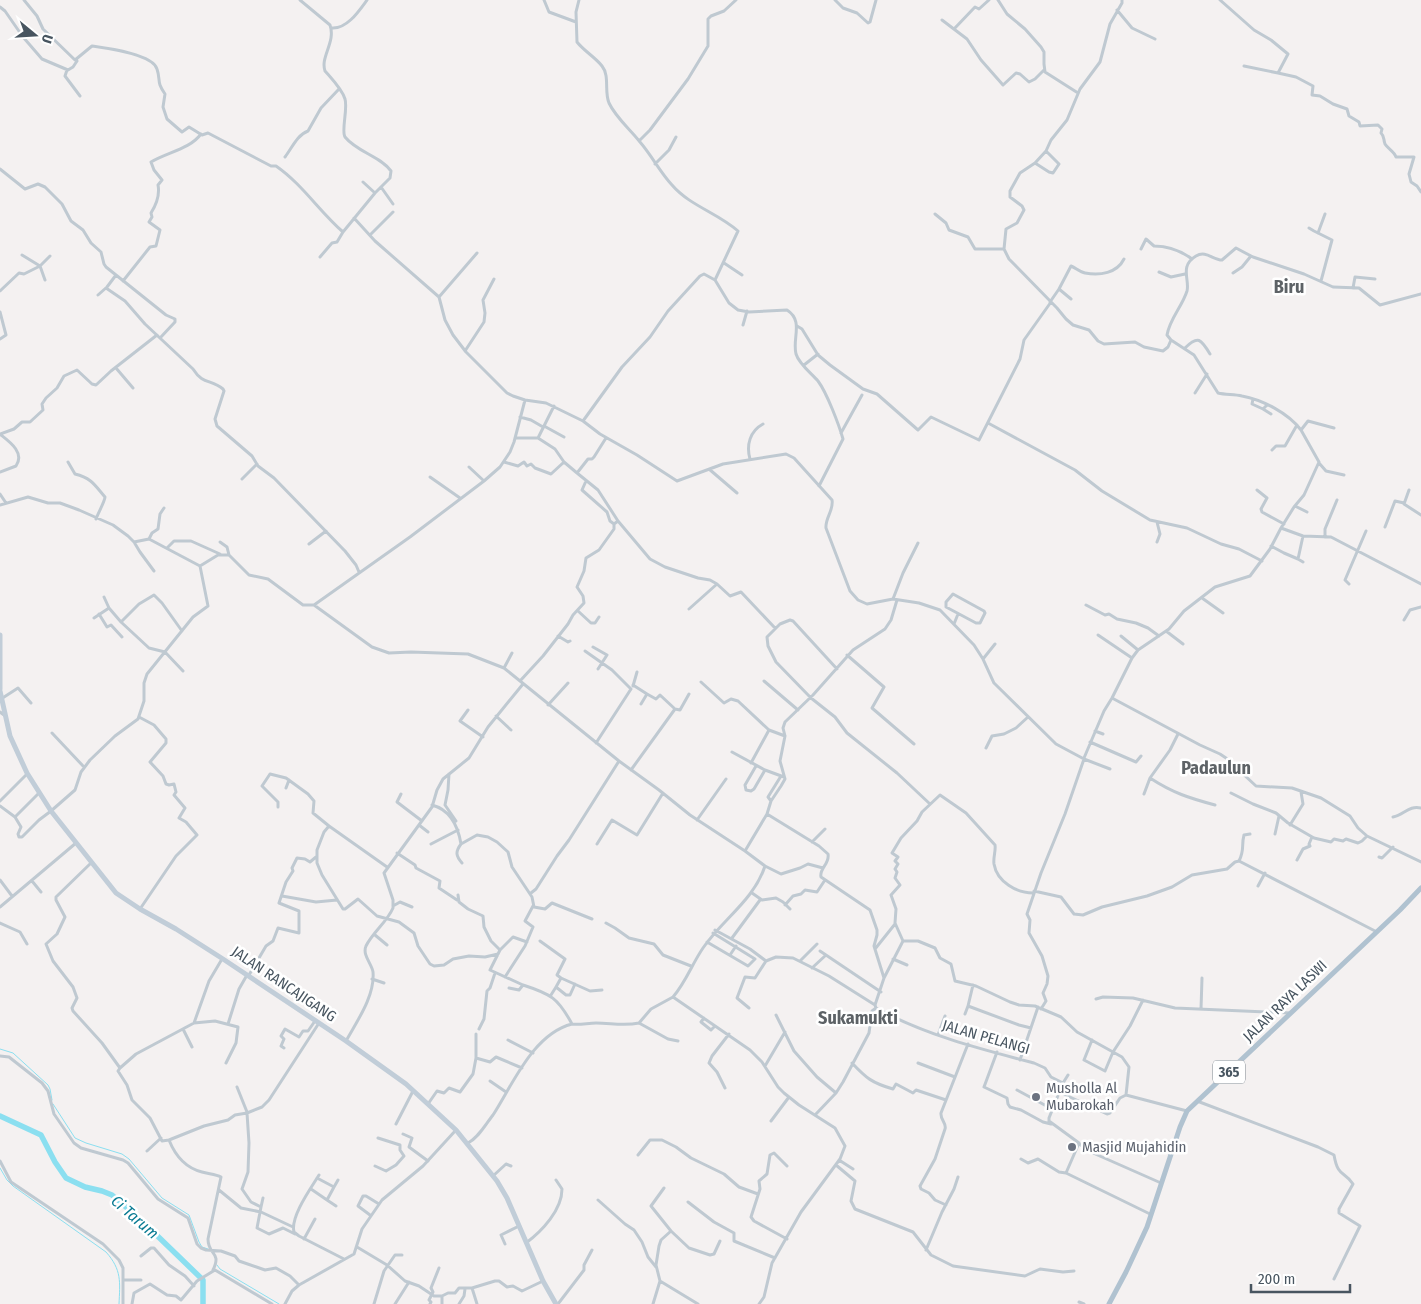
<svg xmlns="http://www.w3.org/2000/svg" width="1421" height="1304" font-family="'Fira Sans Condensed',sans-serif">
<rect width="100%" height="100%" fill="#f4f1f1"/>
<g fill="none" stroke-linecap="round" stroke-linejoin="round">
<path stroke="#8bdff0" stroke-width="1" d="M0 1049 13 1053 48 1085 50 1089 52 1100
M53 1104 75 1138 86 1143 122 1154 129 1159 162 1198 189 1215 199 1242 202 1247 208 1249
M0 1168 7 1180 13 1186 106 1252C122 1270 120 1282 119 1304
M217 1265 220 1269 279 1304"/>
<path stroke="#8bdff0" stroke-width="5.5" d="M0 1116 41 1135 55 1162 66 1178 85 1187 102 1191 112 1195 142 1221 203 1280V1304"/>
<path stroke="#bfc9d1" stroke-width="3" d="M24 0 37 16 43 29 75 60 92 46C106 48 153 54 157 69 161 81 156 81 165 94L163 107 167 119 182 132 189 127 202 135 208 133 271 166H276C302 184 319 211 343 232L375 193 390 178 391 171C380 156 357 152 345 137 341 131 348 109 345 99 342 89 331 78 325 71 320 57 336 42 330 25L300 0
M544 0 549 12 576 22
M579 0 576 12 577 42C584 51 595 57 602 66 610 76 604 91 609 103 616 118 630 129 640 142 652 156 660 172 672 185 690 206 718 213 738 231L715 280 729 303 738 310 749 312 787 310C804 321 792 338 796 354 799 364 811 373 818 381 827 393 839 425 843 439L819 486
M835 0 843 8 857 13 868 23 870 22 876 0
M998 0 1007 14 1025 29 1041 47 1044 52V64L1045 72 1078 93
M1122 0V3L1110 24 1100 62 1080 89 1067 120 1051 140 1046 151 1035 163 1020 173 1010 191V197L1022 206 1024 210 1017 223 1006 229 1004 249 1009 259 1057 308 1066 319 1073 325 1089 330 1098 341 1104 344 1135 342 1144 347 1163 351 1168 347 1171 340
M1220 0 1254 30 1271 40 1288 54 1278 73 1244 66
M0 7 5 11 23 37 42 59 68 70 73 67 77 61
M1117 10 1132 28 1155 39
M942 20 967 39 981 60 1003 85 1016 73 1020 74 1029 82 1035 79 1044 70
M332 28C347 29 359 11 367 0
M954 29 975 7 979 9 989 0
M67 70 65 76 80 96
M1278 73 1296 77 1313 86 1312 95 1320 96 1333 104 1347 109 1349 116 1359 122 1360 126 1378 125 1382 129 1381 133C1385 137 1383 139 1385 144 1388 149 1394 151 1396 157H1414L1409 174 1411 182 1417 186 1421 192
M640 140 650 130 688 79 708 46V19L711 16 724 11 736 0
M285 157C292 148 297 135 308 131L321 108 339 89
M1035 163 1049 172 1053 173 1059 164 1046 151
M655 164 669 150 676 137
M0 169 25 189 38 184 45 187 62 204 71 221 83 230 91 243 101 252 104 264 106 267 166 315 175 319V322L160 338
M363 182 375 193
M381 187 393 204
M935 214 946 223 949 230 968 237 975 249H1004
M354 218 375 241 439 297 445 320 453 335 466 352 507 393 513 396 525 400 546 403 583 421 600 434 637 455 677 481 723 464 786 454 794 458 832 500C834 510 825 518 826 528L850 591 858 600 867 604 893 599 919 603 940 610 974 645 983 659 994 683 1056 744 1084 759 1110 769
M1309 228 1314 231 1332 240 1321 281
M1318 233 1325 214
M370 235 393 212
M1141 249 1146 239 1154 246C1169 246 1180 250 1192 259
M22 255 40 266 45 280
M320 257 332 243 337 242 343 232
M724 263 742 275
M1159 272 1171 277 1185 274
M1233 273 1242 267 1251 256
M123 281 150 247 156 246 160 230 149 222 152 217 151 213C156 205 160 195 158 185L162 180 154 170 151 162C168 152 190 149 201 134
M106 288 125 301 145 324 193 369C203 385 211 379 223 389L224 391 215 419 217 426 252 456 258 466 274 478 345 551 356 565 359 572
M1353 288 1355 277 1375 279
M1059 289 1071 266C1076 268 1080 272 1085 273 1100 276 1117 273 1124 259
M0 291 19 273 24 274 40 266 50 256
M1421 294 1380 305 1359 288 1333 287 1304 274 1253 257 1236 248 1222 260C1213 260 1206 250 1196 256 1179 266 1190 280 1187 291 1182 307 1170 318 1167 335L1171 340 1194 355 1218 393C1226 395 1234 394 1242 396 1263 400 1288 413 1301 430L1319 462 1304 495 1294 507 1281 528 1303 536 1331 537 1421 584
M98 295 107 287 116 275
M439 297 477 253
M1050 302 1059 289 1071 299
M0 312 6 335 0 339
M743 325 747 311
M797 326 802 329 818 355 830 365 863 389 877 394 918 430 931 417 979 440 1020 359 1024 340 1051 302
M1185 348C1198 335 1201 339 1210 354
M465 351 484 322 485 313 483 300 494 279
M804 365 818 354
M116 368 133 388
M1195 393 1207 374
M1253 399 1252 404 1263 409 1267 405
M1263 409 1271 414
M520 417 531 420 543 427
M583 421 622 367 650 337 668 311 700 276 704 274 715 280
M988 423 1075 470 1102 491 1150 520 1187 528 1221 544 1239 549 1262 561
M544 426 564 437
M1301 430 1308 421 1334 428
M841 433 862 395
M0 434 14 429 22 422H30L43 410 42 404 46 398 57 388 64 376 77 370 92 384 96 385 111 371 157 335
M515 438H538L554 406
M538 438 555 449 564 462
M1272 450 1276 446H1285L1297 425
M750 459C746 445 750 431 763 424
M68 462 75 474C91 478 94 484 105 497 105 501 98 513 96 519
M504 462 518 466 524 462 527 466 531 464 535 468 551 474 564 462 577 473 588 459H592L594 457 606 438
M1319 463 1326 471 1344 475
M469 467 484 481
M709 469 737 493
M0 472 16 466C25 453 10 442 1 435
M577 473 598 490 618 521 650 559 665 567 698 578 710 580 717 584 689 609
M430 477 460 498
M242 479 257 464
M586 481 582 490 607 512 610 521 614 524
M1257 490 1267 498 1261 509 1262 512 1284 524
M1409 490 1404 504 1421 515
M0 494 6 503
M0 505 28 497 48 503H60L79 510 113 525 128 536 134 542 140 552 154 571
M1295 506 1307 512
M1157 522 1160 534 1157 542
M1385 527 1395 501 1404 503
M1303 536 1298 559 1303 562
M1325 537V529L1337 500
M149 539 152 533 158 529 160 514 164 508
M134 542 149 539 200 566 218 555H229L249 575 268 579 303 605H314L410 537 484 481 500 467 510 452 514 442 525 400
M220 542 227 547 229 555
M309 544 326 531
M1271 546 1284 553 1298 559
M167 548 174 541H191L220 554
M717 584 730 596 741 592 775 628
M1349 584 1345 580 1366 531
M953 594 984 611 985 613 980 623H976L946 607V602Z
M104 597 109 608
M1202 598 1223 613
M893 599 903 573 918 543
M314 605 372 647 389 653 411 652 468 654 504 668 619 761 659 790 690 815 745 851
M1086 605 1105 615 1109 614 1117 619 1136 623 1148 628 1159 636
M578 611 591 623H595L599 617
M99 614 107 627 111 625 122 637
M94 618 109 608 121 622 139 604 154 595 162 603 182 631
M1404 620 1410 610 1421 607
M121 622 149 648 165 652 183 671
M954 624 958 614
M1166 631 1183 644
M1098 635 1132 658
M558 636 568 642 570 641
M1121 636 1138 650
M593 647 607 655 598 669
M585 651 612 670 631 689 596 743
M847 655 884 687 872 708 914 744
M983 659 995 644
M504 668 512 653
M837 669 793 621 790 620 780 624 767 637 768 646 776 662 811 698 835 717 847 733 897 773 930 804
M520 681 543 656 568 624 573 615 584 603 583 596 577 587 584 571 586 558 599 550 614 529V524L618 521
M764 681 798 710
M701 682 724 703 731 699 738 701 769 730 785 736
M633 685 647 694 641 704
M633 686 637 672
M1112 698 1200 745 1220 754 1226 758 1256 786 1292 788 1321 798 1350 816 1358 828 1367 836 1421 862
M1 699 18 688 31 703
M548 705 568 683
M675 709 680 710 689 694
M468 710 460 721 483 737
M0 712 4 715
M496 716 511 730
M139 717 154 725 166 739V743L150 762 163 776 166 784 169 785 174 784 176 792 174 795 185 808 179 818 186 822 197 835 176 856 140 909
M1095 731 1103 734
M52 733 84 767
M1090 742 1136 762 1141 756
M986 748 992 736 1004 734 1016 728 1028 717
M732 752 765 770 784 777
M1084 758 1104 711 1112 698 1132 658 1138 650 1169 629 1184 611 1215 587 1250 576 1270 549 1281 528
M751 763 769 730
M756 766 745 785 746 790 751 791 754 789 765 770
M631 770 675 709 660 695 656 699 647 694
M449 774 448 790 445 805 456 821
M1150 778C1173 793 1189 798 1215 805
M286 788 289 780
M1231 793 1253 804 1276 813 1288 823 1314 838 1331 842 1334 839 1343 841 1346 839 1358 843 1362 841 1367 836
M401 794 397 802 422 821
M1144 794 1150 778 1170 750 1178 734
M0 801 27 774
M771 801 768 797 781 776
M432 805C451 810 458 826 461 844 455 852 456 856 462 863
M0 806 15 817 21 827 18 834 19 837H22L39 820 51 811 75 790 81 772 90 760 115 736 138 719 144 701V683L147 674 193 617 208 606 200 566
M278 807V802L262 786 270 774 286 778 308 794 314 801 313 813 329 826 387 867
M767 814 819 846 828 854C830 864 819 868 821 877L867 908 870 910 877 930V935L874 946 884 978 875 1005 876 1008 872 1011 869 1033 843 1082 836 1093 815 1115
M15 817 39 793
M1393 817C1404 815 1409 805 1421 808
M697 820 726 779
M419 825 428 832
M1290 825 1303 804 1301 792
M329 826 324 832 317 850V863L322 875 343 909H345L358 899 377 916 399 922 414 933 418 946 430 964 434 966 444 965 453 959 469 956 485 957 498 954
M1275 834 1279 816
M812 842 825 829
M431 844 458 830
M461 844 477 835 488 837 497 842 508 852 512 867 532 897 534 907 545 909 552 903 592 919
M597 844 612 820 637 835 663 793
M397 853 415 865 416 868 440 881 439 888 457 900
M1379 857 1382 858 1393 847
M1297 860 1303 849 1310 846 1309 844 1312 837
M1239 861C1245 849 1241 846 1244 835L1250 834
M91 863 56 897V900L65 917 57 934 46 944 53 961 73 987 77 998 72 1008 73 1011 102 1043 120 1068
M765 866 781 874 800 868 808 864 823 868
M0 880 12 896
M32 881 41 892
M1258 886 1265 873
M1034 891 1061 897 1074 914 1083 915 1102 907 1147 896 1172 887 1192 875 1227 869 1235 862 1239 861 1377 932
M531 893 536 889 557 856 569 840 619 761
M752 893 762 900 776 898 783 902 790 909
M1033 893C1017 893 997 882 994 864 993 857 996 851 995 845L966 813 940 795 922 812 917 821 901 838 892 853 898 857 895 861 898 864 895 869 897 872 895 878 900 885 891 895 896 909 895 923 903 941H918L935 948 940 958 951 964 955 981 976 986 1010 1002 1019 1005 1035 1006 1061 1017 1077 1032 1122 1057 1129 1067 1126 1095 1187 1111
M458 895 459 902 468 909 483 916 484 927 491 941 500 950
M282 896 316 902 337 900
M785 905 793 896 801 894 805 890 817 892 825 880
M393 906 400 902 412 907
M0 907 76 843
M0 923 20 932 27 944
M606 923 615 928 629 938 654 944 663 955 691 966
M715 930 750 949 766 961
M375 935 387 945
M732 938 760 900
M540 941 565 959 557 975 561 978
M707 942 748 966 755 959 713 933
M875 949 895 924
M820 951 881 992
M730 955 736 946
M893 959 907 965
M800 961 817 944
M812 968 826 955
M249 975 266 946 273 941 278 928 299 933V911L279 903 286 882 293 871 292 868 297 858 305 859 310 862 316 857
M505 977 525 946 533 927 525 921 533 906
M884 978 903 941
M372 979 384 983
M523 985 490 970 500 950 513 937 527 942
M973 985 968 1006 1019 1025 1031 1028
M556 987 561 978 590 991 602 990
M509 988 519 990 523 985C551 994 558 998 572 1024 580 1025 588 1023 596 1023 611 1023 624 1026 639 1023L651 1009 673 997
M551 995 556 987 566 995H570L575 984
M1096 999 1103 997 1133 998 1175 1008 1291 1013
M749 1008 737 998 745 977 755 978 766 961 776 957 793 958 829 976 875 1005
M876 1008C925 1035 980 1049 1034 1063L1045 1068 1051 1077 1063 1083 1049 1118V1121L1079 1143 1066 1173 1150 1214
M1041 1009 1046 1001 1043 993 1047 984 1048 976 1042 956 1029 933 1030 920 1027 914 1041 873 1065 814 1084 759
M1201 1009 1202 978
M965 1014 968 1006
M776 1015 794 1051 817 1077 836 1093
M704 1018 701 1022 711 1030 715 1026
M194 1023 209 981 222 959
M639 1023 668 1039 678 1041
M228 1024 239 989 247 975
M183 1029 192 1047
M479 1029 484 1019 487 991 490 988 495 973
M938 1035 945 1016
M508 1040 533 1053
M1092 1040 1084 1060 1105 1071 1113 1052 1130 1026 1143 1000
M346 1041C357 1021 375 996 373 972 372 964 362 955 366 946 373 932 387 922 393 908V900L384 873 432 807 437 790 443 779 469 758 488 727 523 684
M284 1048 281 1046 284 1039 281 1036 285 1029 299 1037 303 1031H308L315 1021
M997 1052 984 1087 1007 1098 1008 1104 1010 1107 1021 1110 1043 1122 1051 1124
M0 1056 9 1057 42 1083 48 1091 54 1114 74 1143 81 1148 123 1160 128 1163 158 1199 188 1218 197 1244 201 1248 206 1250 221 1251 235 1256 239 1261 265 1270 276 1268 290 1276 299 1285
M476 1058V1034
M1020 1060 1038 1007
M852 1063C866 1078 872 1083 893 1089L896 1084 913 1093 916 1090 946 1100
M918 1063 955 1077
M765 1066 785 1032
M490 1081 506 1092
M1063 1083 1068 1075
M237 1087 247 1112
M725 1088 717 1072 709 1063 712 1056 729 1034
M1017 1090 1052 1109
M1059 1092 1107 1114 1110 1113 1120 1098 1126 1095
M1197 1101 1318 1147 1334 1155C1338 1178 1344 1170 1353 1184L1339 1209V1213L1360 1226 1334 1279
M428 1104 437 1091 444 1093 449 1088 460 1092 473 1074 476 1058 490 1062 496 1057 522 1068
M771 1121 789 1097
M396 1124 413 1091
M403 1134 412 1138 409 1147 428 1161
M169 1140 162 1141 150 1118 132 1100 127 1085 118 1071 120 1068 136 1054 194 1023 215 1021 238 1027 236 1043 226 1063
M468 1143C479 1137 485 1125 493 1115 513 1084 533 1034 572 1024
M1079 1144 1093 1153 1161 1183
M147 1151 161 1138
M638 1155 650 1140H662L676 1147 691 1158 724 1174 739 1187 758 1194
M1021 1159 1028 1163 1038 1159 1059 1172 1066 1173
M839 1160 853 1169
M0 1161 11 1182 103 1244 119 1260 123 1268V1304
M836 1165 855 1181 851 1201 855 1209 913 1232 931 1255 953 1266 1025 1276 1040 1269 1063 1272 1074 1271
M375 1166 386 1171 396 1165 404 1156 400 1150V1145L378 1138
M319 1175C311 1188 290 1217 294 1232L299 1236 344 1259
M493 1176 506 1164 511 1166
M317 1178 334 1187 338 1180
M334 1187 327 1200 336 1206
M664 1188 651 1206 671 1231
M311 1189 327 1200
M219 1190 241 1208 261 1212 293 1227
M598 1200 625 1224 634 1230 642 1242 648 1257 656 1267
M688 1202 714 1222 734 1233V1241L775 1258
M946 1205 935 1200 929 1193 921 1189 920 1186 935 1159 945 1129C947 1123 940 1120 941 1113L968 1044
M261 1207 263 1198
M370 1215 358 1206 363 1196H366L379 1204
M295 1234 283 1228 269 1234 257 1228 261 1207 251 1202 242 1189 248 1172 249 1143 247 1113 262 1107 269 1100 319 1023
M304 1239 315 1219
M787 1239 754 1221 751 1217 760 1189 759 1181 767 1174 770 1155 774 1153 787 1166
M526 1243C542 1231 562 1210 562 1189L556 1180
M505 1244 501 1235 519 1226
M357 1247 387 1265 405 1281 419 1286 434 1296H442V1304
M926 1250 942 1212 954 1189 958 1177
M141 1256 151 1248H154L169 1265 185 1276 194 1286
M213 1270C222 1251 208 1256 208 1239L221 1177C216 1174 209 1174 202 1172 186 1168 175 1155 169 1140L204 1126 228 1120 235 1115 247 1113
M123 1280H141
M660 1281 698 1304
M472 1288 477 1304
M442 1296 448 1293H455L459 1288H472L495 1281H499L507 1287 513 1286 522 1291 543 1281
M1079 1302 1084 1304
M132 1304 134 1293 150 1284 167 1295 176 1296 181 1300 197 1281 215 1270 272 1304
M285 1304 292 1291 299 1285 354 1254 362 1229 382 1200 423 1166 456 1130
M374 1304 384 1271 395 1255H402
M395 1304 409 1282
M430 1304 431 1302 429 1300 433 1292 431 1288 439 1268
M459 1304 464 1296 465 1289
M558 1304 584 1270V1265L592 1250
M653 1304 660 1281 656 1265 659 1246 661 1240 671 1231 689 1248 710 1255 714 1254 720 1241
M759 1304 764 1297 772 1263 801 1212 840 1159 845 1146 835 1128 799 1105 784 1093 778 1087 762 1062 750 1050 673 997C686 982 692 964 703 948 723 919 754 900 765 866L745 851 767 814 771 801 781 786 785 779 780 761 785 736 783 728 785 722 813 695 853 650 885 629 891 620 897 600"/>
<path stroke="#c1cdd8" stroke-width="5" d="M0 635V689
M0 691 10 736 27 773 51 811 116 893 140 909 176 929 223 959 346 1041 406 1084 456 1130 497 1181 507 1198 543 1281 556 1304"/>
<path stroke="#b0c2d0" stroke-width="5" d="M1109 1304 1126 1272 1147 1227 1180 1127 1187 1111 1400 910 1421 888"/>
</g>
<g fill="#6b7280" stroke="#fff" stroke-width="2">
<circle cx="1036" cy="1097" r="5"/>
<circle cx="1072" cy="1147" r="5"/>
</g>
<g text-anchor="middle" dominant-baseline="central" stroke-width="5" stroke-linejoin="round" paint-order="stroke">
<rect fill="#fff" stroke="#7f8890" stroke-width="1" x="1213" y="1060.5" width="32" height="23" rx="4"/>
<g font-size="14" font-weight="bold" fill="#485560">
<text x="1229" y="1072">365</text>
</g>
<g font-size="15" fill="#485560" stroke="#fff">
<text transform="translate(284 984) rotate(34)">JALAN RANCAJIGANG</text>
<text transform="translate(1285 1001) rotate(-44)">JALAN RAYA LASWI</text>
<text transform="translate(986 1037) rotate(16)">JALAN PELANGI</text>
</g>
<g font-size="15" fill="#5b616d" stroke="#fff" text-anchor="start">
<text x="1046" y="1088">Musholla Al<tspan x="1046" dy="17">Mubarokah</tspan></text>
<text x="1082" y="1147">Masjid Mujahidin</text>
</g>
<g font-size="16" font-style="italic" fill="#097b93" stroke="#fff">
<text transform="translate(135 1217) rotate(41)">Ci Tarum</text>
</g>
<g font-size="18" font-weight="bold" fill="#5d6266" stroke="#fff">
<text x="1289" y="287">Biru</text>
<text x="1216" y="768">Padaulun</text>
<text x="858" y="1018">Sukamukti</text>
</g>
</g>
<g transform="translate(35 35) rotate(108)" stroke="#ffffff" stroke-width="4" paint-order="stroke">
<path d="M0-4L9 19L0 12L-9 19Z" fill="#485560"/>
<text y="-8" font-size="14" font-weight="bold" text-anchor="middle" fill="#485560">U</text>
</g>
<path d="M1251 1284v8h99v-8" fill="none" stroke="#485560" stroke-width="2.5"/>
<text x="1258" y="1284" font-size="15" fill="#485560" stroke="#ffffff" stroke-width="4" paint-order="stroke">200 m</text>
</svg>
